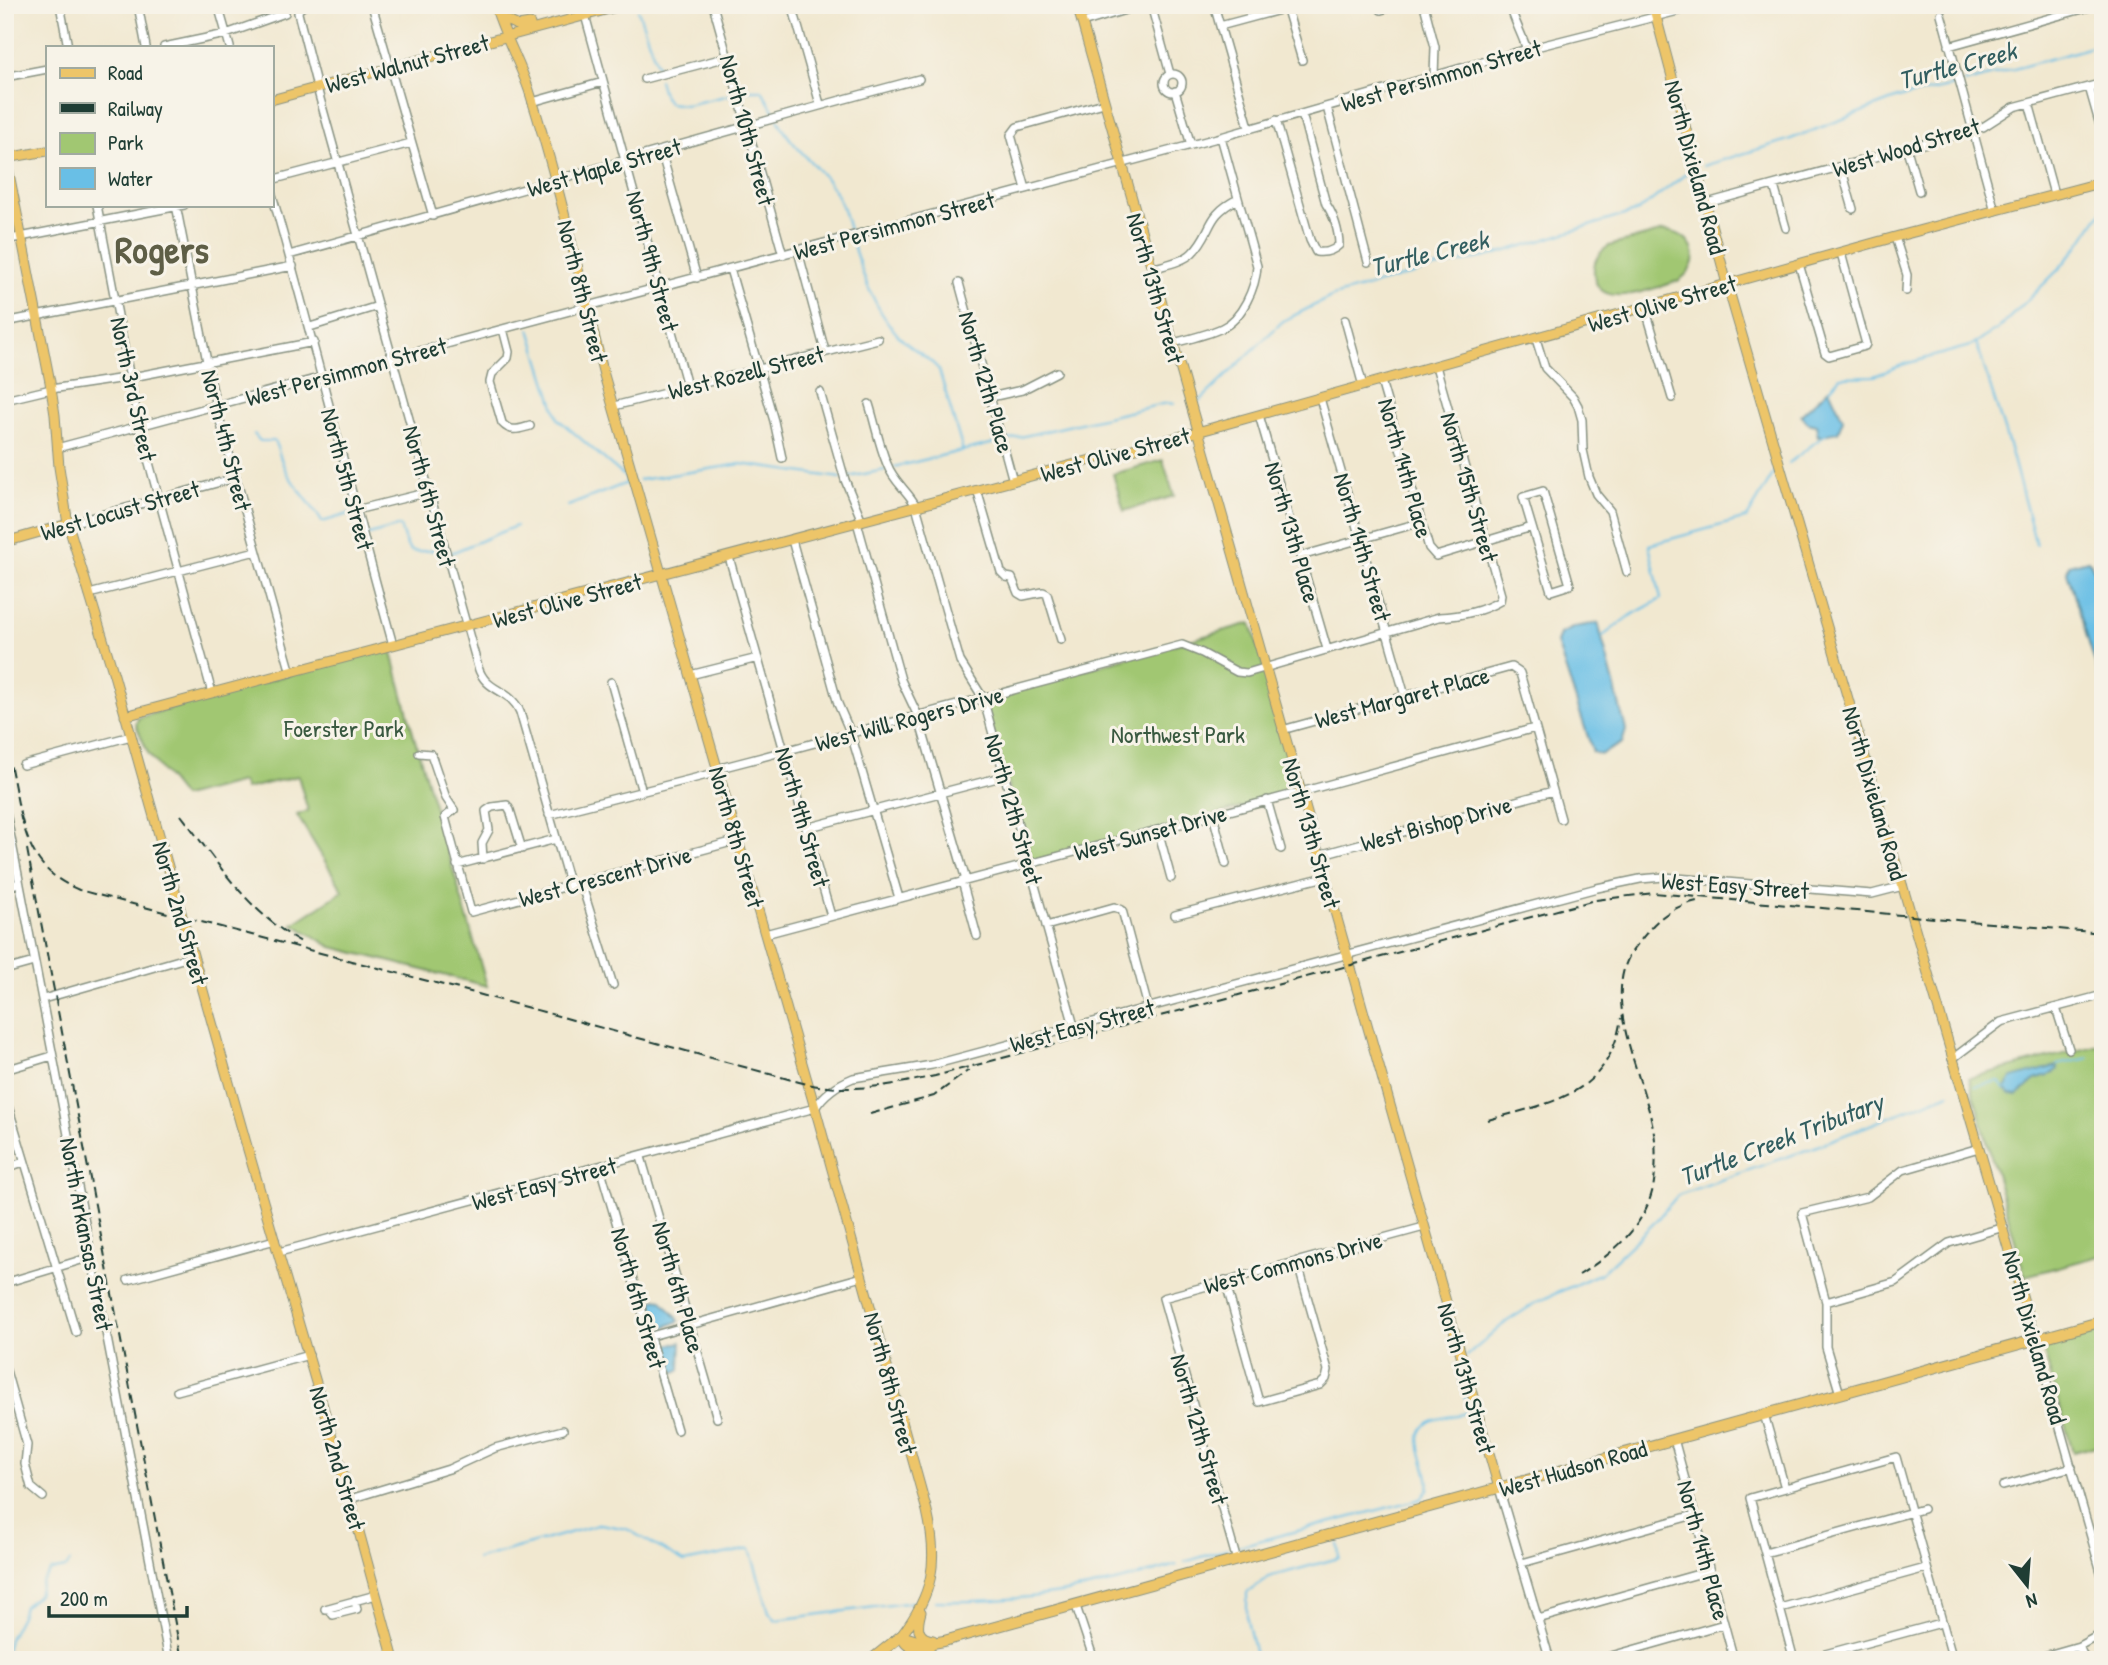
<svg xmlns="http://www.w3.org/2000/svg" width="2108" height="1665" font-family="'Patrick Hand',sans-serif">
<rect width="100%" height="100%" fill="#f7f3e8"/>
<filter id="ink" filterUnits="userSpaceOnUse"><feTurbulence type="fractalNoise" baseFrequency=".0143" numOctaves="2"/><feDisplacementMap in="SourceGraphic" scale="14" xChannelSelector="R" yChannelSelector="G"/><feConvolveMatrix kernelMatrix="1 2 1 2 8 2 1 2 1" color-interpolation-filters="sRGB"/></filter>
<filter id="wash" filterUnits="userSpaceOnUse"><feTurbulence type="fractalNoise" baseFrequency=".00686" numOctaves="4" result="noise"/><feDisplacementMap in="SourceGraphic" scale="28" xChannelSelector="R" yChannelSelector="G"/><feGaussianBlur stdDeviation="1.57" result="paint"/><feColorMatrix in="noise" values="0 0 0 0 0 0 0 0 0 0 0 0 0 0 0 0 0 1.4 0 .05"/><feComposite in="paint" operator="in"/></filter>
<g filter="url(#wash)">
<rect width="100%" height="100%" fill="#f1e8d0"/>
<path fill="#a1c772" stroke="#608253" stroke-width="2" d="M1664 231C1695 232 1705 264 1678 281 1656 287 1596 314 1594 273 1593 260 1599 252 1609 246Z
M1163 460 1174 496 1124 511 1113 474Z
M1251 623 1301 792 1030 863 983 698Z
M390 645 413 733 487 986 332 947 293 924 343 891 297 815 308 811 298 776 245 789 242 782 183 797 148 753 136 725 138 718Z
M2103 1044V1255L2025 1276 1969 1078Z
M2103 1331V1444L2073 1452 2044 1352 2046 1347Z"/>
<path fill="#69bfe6" stroke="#447e8d" stroke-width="2" d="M1829 389 1843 419 1838 432 1818 436 1816 425 1808 423 1801 415Z
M2088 560C2108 583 2103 657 2103 689L2067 572 2069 565Z
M1598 623 1626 730 1622 743 1600 755 1593 752 1557 643 1560 634 1575 627Z
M2057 1066 2058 1069 2048 1076 2035 1080 2018 1095 2011 1094 2004 1089 2012 1078Z
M656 1299 662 1300C667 1309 674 1312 679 1321L657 1330 653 1327 650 1305Z
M681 1342 680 1370 675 1372 670 1368 663 1349 664 1346Z"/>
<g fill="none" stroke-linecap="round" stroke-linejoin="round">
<path stroke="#69bfe6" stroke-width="2" d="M638 10 659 71
M659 80 664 97 669 103 686 105 734 94
M1964 83 2103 44
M739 92 745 90H762L775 114
M778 119C792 151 827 170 840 202 845 212 847 224 850 234
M1703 166 1788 140 1898 98 1958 85
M851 239C862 273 873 307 897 334 909 349 928 355 939 370L963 451
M530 329 558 419 625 477 627 482
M1976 342 2012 455 2036 545
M1829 390 1840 377 1874 376 1905 364 1970 346 1998 329 2057 271 2079 245 2103 209
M1200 401 1283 321 1333 296 1434 268 1490 256 1638 211 1687 173
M254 434 260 441H274C280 452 282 467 289 476 300 492 312 505 322 522L352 513 358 531 360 532
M1007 440 1167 403 1174 404
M1789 463 1826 434
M894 467 999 442
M848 477 885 470
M639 480 741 464 841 478
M568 506 632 481
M366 534 369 535 400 526C411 563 409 548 440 551
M451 553 516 526
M1603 636 1628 617 1661 599 1649 545 1747 518 1775 471
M2057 1065 2089 1058
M1975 1086 1999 1081 2004 1089
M1467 1356 1506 1322 1537 1302 1601 1273 1652 1225 1678 1195 1812 1148 1950 1093
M1239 1546 1421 1499C1422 1498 1427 1491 1428 1490 1433 1469 1405 1438 1429 1422 1438 1417 1456 1416 1466 1413L1468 1408 1455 1365
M477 1559 601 1524 627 1529 684 1562 750 1549 769 1612 776 1620 913 1602
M1185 1562 1227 1549
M935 1601C1021 1603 1094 1591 1176 1565
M5 1654 9 1639 21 1616 24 1606 38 1595 42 1581 50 1571 66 1568 70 1562
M1256 1660 1247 1620V1593L1269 1577 1339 1558 1338 1543"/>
</g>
</g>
<g filter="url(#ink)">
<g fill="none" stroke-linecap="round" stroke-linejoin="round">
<defs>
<path id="minor" d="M60 5 68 47
M138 5 146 47
M218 5 230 47
M305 5 299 9 298 13 319 95 478 667C486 693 510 688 520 712L570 886
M372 5 433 216
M713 5 783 255
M792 5 820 104
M1151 5 1170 74
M1214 5 1249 127
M1424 5 1435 47 1434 76
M1510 5C1514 21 1522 34 1527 50
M1286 6 1302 60
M1381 10 1399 5
M1941 14 1995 211
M585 15 687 386
M1082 23 1142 5
M1220 26 1287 8
M1949 46 2097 5
M164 47 226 34 285 13
M1164 83a9 9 0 1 1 18 0a9 9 0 1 1-18 0Z
M5 77 47 69
M644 79 728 57
M2089 87 2103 136
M1175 91 1191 145
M532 102 603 82
M2029 103 2054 194
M1327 107 1368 262
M1276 120 1310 240 1316 252C1325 253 1332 252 1339 245 1339 232 1334 215 1326 204L1302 114
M1907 149 1919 191
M661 151 697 278
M1841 167 1853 209
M271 180 411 143
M1774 186 1786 228
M1026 189 1011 135 1017 127 1104 103
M271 191C314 342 351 494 393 645
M1707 203 1974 130 1983 127 2014 107 2103 83
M97 205 139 426 212 693
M176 205 216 407 291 673
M1895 237 1907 275 1906 291
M5 240 184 205
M798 251 825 351
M289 255C500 197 708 135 919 79
M1799 264 1825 353 1829 356 1865 346 1866 344 1841 253
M730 269 774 421 782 458
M1151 269C1164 265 1183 262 1192 253 1214 231 1204 216 1238 199
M959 283 1013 481
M1645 307 1672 398
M1345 320 1363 386
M5 322 293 266
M310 327 378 306
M503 329 509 352 508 358 492 374 490 382 502 423C511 433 519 429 530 426
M1536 339 1545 368 1573 397 1578 406 1582 420 1583 450 1589 477 1596 494 1610 511 1627 572
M1173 343C1189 339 1207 335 1222 328 1242 319 1256 287 1257 266L1221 137
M1381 381 1429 548 1436 556 1532 527
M820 392 845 480 862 521
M991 397 1022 390 1057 372
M1320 398 1405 696
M5 400 51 389 132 377 314 342
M869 404C875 423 879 445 887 464 893 481 908 491 916 506L960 661 983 698 1074 1026
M614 406 878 339
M1259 415 1327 649
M57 448 1221 137 1524 50 1686 9 1730 5
M977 490 1001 572 1006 577 1012 578 1018 593 1023 596 1043 592 1047 594 1061 640
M1543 491 1570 585 1551 591 1523 497Z
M356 510 429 492
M857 522 901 680 918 716 966 880
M68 524 235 478
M792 540 838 704 851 734 899 898
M1301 556 1422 522
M729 557 831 916
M89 594 256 551
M690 675 758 658
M611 682 642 792
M1282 730 1511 667 1520 673 1561 819
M419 753 431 754 446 798 454 810 445 817 471 912 739 840
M23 765 131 736
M1267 800 1281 849
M5 807 169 1660
M549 815 711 774 724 767 751 760 1182 645 1202 653 1237 672 1247 673 1439 617C1459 616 1483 611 1500 601L1501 595 1436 366
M1213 815 1226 864
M806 828 1005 776
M1158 830 1171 878
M1319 855 1553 791
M483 859 482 843 489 830 486 811 492 807 507 805 510 810 522 849
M457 865 556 839
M962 881 977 936
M581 883 613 985
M5 887 19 883
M1175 915 1325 877
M1046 926 1114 907 1122 910 1148 1007
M765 934 1301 792 1535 728
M5 970 34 962
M43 999 193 956
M2056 1008 2069 1049
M1952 1059 2001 1022 2103 995
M5 1070 52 1056
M5 1096 76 1332
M641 1157 717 1418
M600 1167 677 1430
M5 1168 24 1162
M279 1252 815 1108C824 1094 836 1085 853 1078L932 1065 1597 888 1640 879 1664 877 1872 894 1903 886
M128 1280 275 1240
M1225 1280 1259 1402 1320 1385 1326 1379 1328 1370 1297 1261
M5 1283 91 1257
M1826 1302 1896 1282 1949 1243 2004 1227
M651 1336 862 1277
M2035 1340 2103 1579
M5 1367 27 1445 25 1464 31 1487 43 1497
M177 1391 309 1355
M1840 1394 1826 1347V1302L1802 1213 1868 1197 1903 1170 1979 1148
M1764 1414 1785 1488
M1674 1439 1734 1660
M2003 1486 2072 1467
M1499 1488 1550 1660
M350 1499 449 1469 495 1448 563 1430
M1765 1553 1923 1509
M1237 1561 1163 1298 1424 1227
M1522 1563 1694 1515
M1076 1606 1094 1660
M329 1608 333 1615 357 1609 355 1600
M1780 1608 1926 1568
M325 1609 376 1595
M1538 1619 1709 1571
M2079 1646 2085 1660
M1597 1660 1724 1624
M1794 1660 1750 1498 1896 1457 1953 1660
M1803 1660 1941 1623
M2030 1660 2079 1646 2103 1633"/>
<path id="major" d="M495 5C504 35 519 61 529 90 559 183 580 280 604 375L815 1108 927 1511C939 1563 933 1594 901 1636
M1077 5 1499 1488
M1653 5 1727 284 2035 1340
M499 17 519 26 530 24
M271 100 624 5
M47 151 6 158 50 382 55 415 59 467 68 524 114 675 246 1143 350 1499 394 1660
M5 542 68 524
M125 716 1208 429 1895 237 2103 182
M921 1612C917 1626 916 1638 933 1640"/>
<path id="highway" d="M901 1636 927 1644 944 1641 2103 1321
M901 1636C907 1648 915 1650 929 1650
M871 1660 901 1636
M901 1660 927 1651"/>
</defs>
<use href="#minor" stroke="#889282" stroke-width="10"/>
<use href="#major" stroke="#889282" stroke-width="11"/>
<use href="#highway" stroke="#889282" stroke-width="12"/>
<use href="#minor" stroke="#fff" stroke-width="7"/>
<use href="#major" stroke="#edc569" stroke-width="9"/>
<use href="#highway" stroke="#edc569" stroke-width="10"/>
<path stroke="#1f3d34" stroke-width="2" stroke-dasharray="10 5" stroke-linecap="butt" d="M5 722 10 747
M5 737 22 824
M181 815C217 862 249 914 303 943
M21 816C30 853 43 875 79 890L478 994 799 1082C845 1094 890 1086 935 1076L1595 900 1654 893 2103 933
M27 849 182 1660
M870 1114 934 1096 969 1070
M1488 1120C1552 1102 1609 1096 1621 1018
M1579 1275C1612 1254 1644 1228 1653 1188 1656 1173 1656 1154 1655 1140 1649 1085 1600 1005 1631 953 1635 947 1640 941 1644 936 1659 916 1676 905 1701 900"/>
</g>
</g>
<g text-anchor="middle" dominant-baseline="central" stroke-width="6" stroke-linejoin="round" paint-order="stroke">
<g font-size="24" fill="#1f3d34" stroke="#f7f3e8">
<text transform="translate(407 63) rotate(-15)">West Walnut Street</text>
<text transform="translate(1441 75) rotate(-16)">West Persimmon Street</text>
<text transform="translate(748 130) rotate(75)">North 10th Street</text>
<text transform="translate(1906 147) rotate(-17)">West Wood Street</text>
<text transform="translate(604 167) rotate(-16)">West Maple Street</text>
<text transform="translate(1696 167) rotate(75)">North Dixieland Road</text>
<text transform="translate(894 225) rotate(-15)">West Persimmon Street</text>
<text transform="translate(653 261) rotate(75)">North 9th Street</text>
<text transform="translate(1156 288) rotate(74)">North 13th Street</text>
<text transform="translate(583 291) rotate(76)">North 8th Street</text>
<text transform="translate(1662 303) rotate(-16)">West Olive Street</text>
<text transform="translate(346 371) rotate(-15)">West Persimmon Street</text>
<text transform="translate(746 372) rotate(-14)">West Rozell Street</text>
<text transform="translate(987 382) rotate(74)">North 12th Place</text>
<text transform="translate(134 389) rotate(78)">North 3rd Street</text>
<text transform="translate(227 440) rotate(76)">North 4th Street</text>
<text transform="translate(1115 454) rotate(-15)">West Olive Street</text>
<text transform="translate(1406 468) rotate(74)">North 14th Place</text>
<text transform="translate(348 479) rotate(75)">North 5th Street</text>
<text transform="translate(1470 487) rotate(74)">North 15th Street</text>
<text transform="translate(430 496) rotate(75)">North 6th Street</text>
<text transform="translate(120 510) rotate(-16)">West Locust Street</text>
<text transform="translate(1293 532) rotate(74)">North 13th Place</text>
<text transform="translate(1363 547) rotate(74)">North 14th Street</text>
<text transform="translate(567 600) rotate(-15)">West Olive Street</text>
<text transform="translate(1402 697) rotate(-15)">West Margaret Place</text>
<text transform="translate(909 718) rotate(-15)">West Will Rogers Drive</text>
<text transform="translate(1875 793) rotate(74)">North Dixieland Road</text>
<text transform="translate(1014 809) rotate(74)">North 12th Street</text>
<text transform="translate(803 817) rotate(74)">North 9th Street</text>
<text transform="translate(1436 823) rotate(-15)">West Bishop Drive</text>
<text transform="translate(1150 832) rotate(-15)">West Sunset Drive</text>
<text transform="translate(1312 833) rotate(74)">North 13th Street</text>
<text transform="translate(737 837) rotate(74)">North 8th Street</text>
<text transform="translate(605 876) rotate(-15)">West Crescent Drive</text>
<text transform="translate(1735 885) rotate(4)">West Easy Street</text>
<text transform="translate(181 913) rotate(74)">North 2nd Street</text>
<text transform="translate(1082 1025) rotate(-15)">West Easy Street</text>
<text transform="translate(544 1183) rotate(-15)">West Easy Street</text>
<text transform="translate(87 1234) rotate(79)">North Arkansas Street</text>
<text transform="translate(1293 1262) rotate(-15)">West Commons Drive</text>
<text transform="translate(679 1287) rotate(74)">North 6th Place</text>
<text transform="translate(639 1298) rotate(74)">North 6th Street</text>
<text transform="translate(2035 1337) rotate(74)">North Dixieland Road</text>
<text transform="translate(1467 1378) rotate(74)">North 13th Street</text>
<text transform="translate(891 1383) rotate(75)">North 8th Street</text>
<text transform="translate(1200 1429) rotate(74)">North 12th Street</text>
<text transform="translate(338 1458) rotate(74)">North 2nd Street</text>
<text transform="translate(1573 1468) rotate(-16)">West Hudson Road</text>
<text transform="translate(1704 1550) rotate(75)">North 14th Place</text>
</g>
<g font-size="24" fill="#395940" stroke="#f7f3e8">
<text x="344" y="728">Foerster Park</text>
<text x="1178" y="734">Northwest Park</text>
</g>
<g font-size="26" font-style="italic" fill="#325e60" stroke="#f7f3e8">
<text transform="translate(1957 65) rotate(-15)">Turtle Creek</text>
<text transform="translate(1429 253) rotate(-14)">Turtle Creek</text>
<text transform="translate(1781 1139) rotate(-21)">Turtle Creek Tributary</text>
</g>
<g font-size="38" font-weight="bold" fill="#5e5e46" stroke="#f7f3e8">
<text x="162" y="249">Rogers</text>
</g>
</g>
<rect width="2108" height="1665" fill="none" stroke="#f7f3e8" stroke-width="28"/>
<rect x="46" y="46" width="228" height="161" fill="#f7f3e8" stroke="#a1aaa0" stroke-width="2"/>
<rect x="60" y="68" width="35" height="10" fill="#edc569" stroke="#a1aaa0" stroke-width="2"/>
<text x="108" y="80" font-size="21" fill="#1f3d34">Road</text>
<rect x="60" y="103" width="35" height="10" fill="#1f3d34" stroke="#a1aaa0" stroke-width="2"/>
<text x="108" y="116" font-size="21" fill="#1f3d34">Railway</text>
<rect x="60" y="133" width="35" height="21" fill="#a1c772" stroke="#a1aaa0" stroke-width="2"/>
<text x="108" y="150" font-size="21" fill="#1f3d34">Park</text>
<rect x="60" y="168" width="35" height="21" fill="#69bfe6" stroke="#a1aaa0" stroke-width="2"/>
<text x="108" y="186" font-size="21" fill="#1f3d34">Water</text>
<g transform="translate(2027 1585) rotate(163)" stroke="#f7f3e8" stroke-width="5" paint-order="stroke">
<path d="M0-5L12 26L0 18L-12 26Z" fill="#1f3d34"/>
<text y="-10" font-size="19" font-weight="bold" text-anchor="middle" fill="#1f3d34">N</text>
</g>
<path d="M49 1606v10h138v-10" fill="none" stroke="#1f3d34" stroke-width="3.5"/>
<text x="60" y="1606" font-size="21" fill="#1f3d34" stroke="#f7f3e8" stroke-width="5" paint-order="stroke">200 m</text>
</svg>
